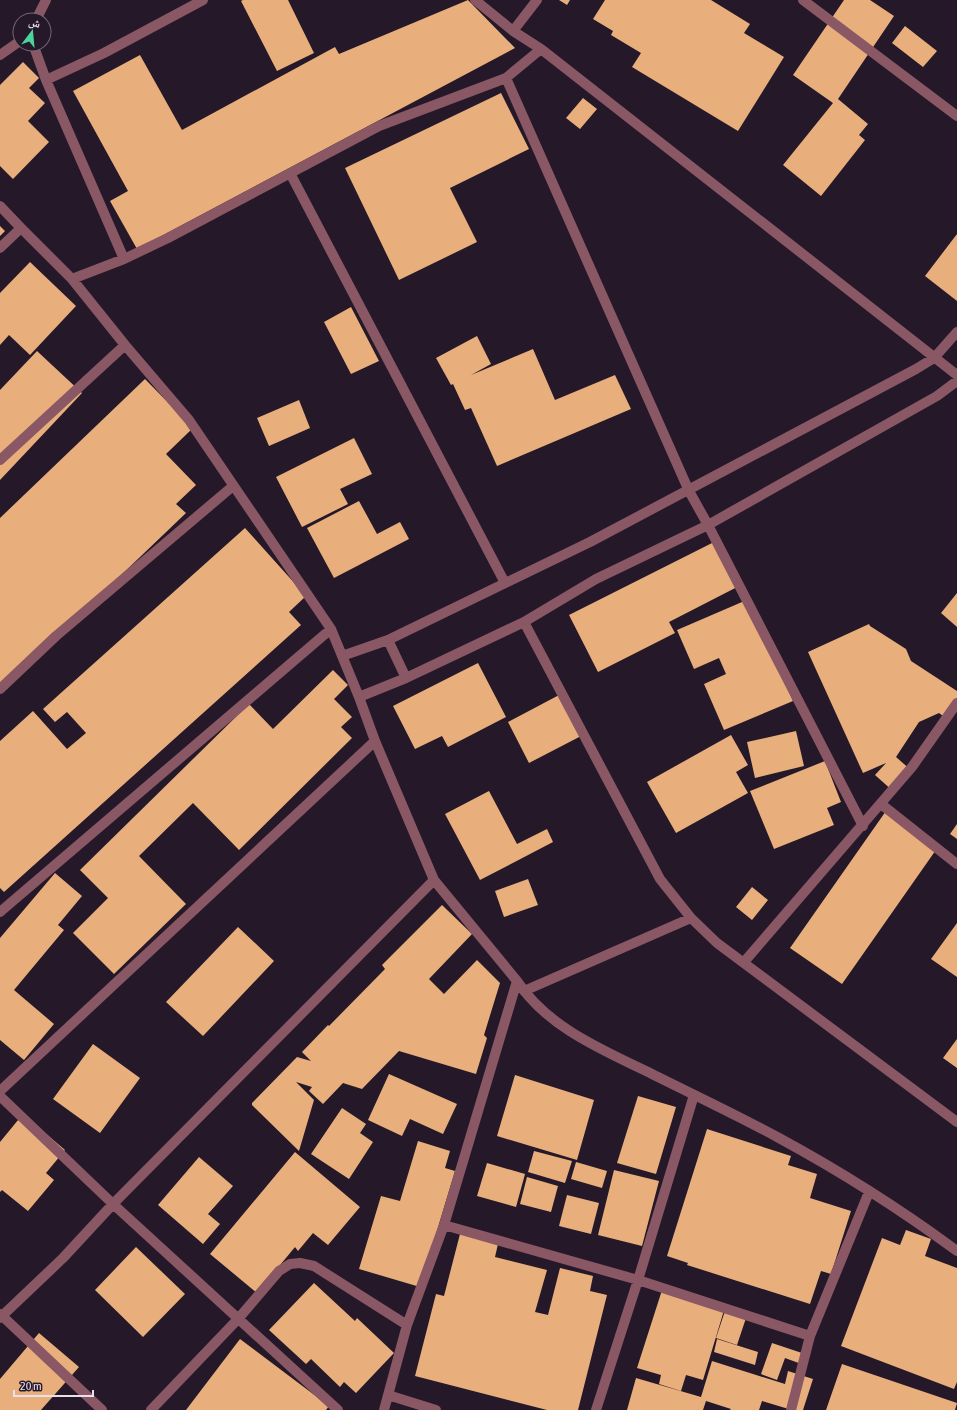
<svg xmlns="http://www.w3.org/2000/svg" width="957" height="1410" font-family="'Asap Condensed','Noto Naskh Arabic',sans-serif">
<rect width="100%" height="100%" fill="#251829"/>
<path fill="#e8af7c" d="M243 0H288L314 53 277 71 241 1Z
M468 0 515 48 137 249 110 201 128 191 73 91 140 55 182 130 335 47 339 54Z
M559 0H570L567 5Z
M605 0H711L750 24 744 33 784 57 738 131 632 67 641 53 611 35 613 31 593 19Z
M844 0H870L894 16 838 99 868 124 859 135 865 140 821 196 783 165 833 103 793 75Z
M905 26 937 51 923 67 892 43Z
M23 62 39 78 29 88 45 103 28 121 49 142 13 179 0 166V85Z
M501 93 529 149 450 188 477 242 399 280 345 168Z
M583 98 597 109 580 129 566 118Z
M0 226 5 231 0 236Z
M957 234V301L925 276Z
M30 262 76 306 30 355 9 335 0 345V293Z
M351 307 379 361 351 374 324 322Z
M477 336 491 364 471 375 533 349 555 400 615 375 631 409 497 466 471 408 465 410 453 384 451 385 436 358Z
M37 351 82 393 0 480V390Z
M145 379 193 428 166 454 196 485 176 504 186 513 0 691V518Z
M299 400 310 428 269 446 257 418Z
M354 438 372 474 340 489 348 504 302 527 276 477Z
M359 501 377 534 400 522 409 539 334 578 307 528Z
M245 528 306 596 289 612 301 625 4 892 0 888V741L33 711 67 749 86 733 67 712 55 722 43 709Z
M720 539 743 584 669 622 675 633 598 672 569 615Z
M957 593V627L941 613Z
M749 599 793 701 724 730 704 684 726 674 719 658 694 669 677 630Z
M869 624 870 626 906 649 911 661 957 691V704L943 716 939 713 919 722 896 757 912 771 894 792 875 775 886 763 863 773 808 652Z
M478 663 506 717 448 747 442 736 415 749 393 706Z
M333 670 348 685 334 699 352 717 341 727 352 738 239 850 193 803 139 856 186 904 114 974 73 933 108 898 80 870 249 704 273 729Z
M561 694 583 735 529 763 508 722Z
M796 731 804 766 755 778 747 742Z
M731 735 748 765 736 772 748 793 676 833 647 782Z
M825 761 841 802 827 808 834 825 774 849 750 791Z
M489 791 517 844 547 829 553 842 480 880 445 814Z
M886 811 938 847 842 984 790 948Z
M957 824V839L950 834Z
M55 873 82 896 58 925 64 930 14 990 54 1024 24 1060 0 1040V938Z
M528 879 538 905 504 917 495 891Z
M752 887 768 900 752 920 736 907Z
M442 905 472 934 429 979 444 994 477 960 500 983 484 1035 487 1038 476 1074 399 1051 362 1089 343 1083 323 1104 309 1091 312 1087 296 1082 314 1100 299 1151 252 1105V1103L297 1057 311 1061 302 1052 328 1025 329 1026 385 969 382 965Z
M957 923V977L931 959Z
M238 927 274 961 203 1036 166 1002Z
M957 1039V1068L943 1058Z
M93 1044 140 1078 100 1133 53 1099Z
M389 1074 457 1104 443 1134 410 1119 402 1136 368 1120Z
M515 1075 594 1100 577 1160 497 1136Z
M638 1096 676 1107 656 1174 617 1163Z
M342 1108 366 1124 360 1133 373 1142 349 1179 311 1154Z
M23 1114 65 1150 46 1173 54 1180 28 1211 2 1190 0 1192V1142Z
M707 1129 791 1156 788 1165 817 1174 810 1198 851 1211 831 1274 821 1271 810 1304 687 1265 688 1263 667 1256Z
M418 1141 450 1151 445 1168 455 1171 420 1287 359 1269 381 1196 400 1201Z
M534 1151 572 1161 565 1183 528 1172Z
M295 1152 360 1207 328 1245 313 1233 298 1251 295 1247 257 1293 210 1254Z
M199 1157 233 1186 208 1214 220 1224 203 1244 158 1205Z
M576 1162 607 1171 602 1188 571 1179Z
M487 1163 525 1174 516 1207 477 1196Z
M614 1170 659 1181 642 1246 598 1235Z
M527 1177 558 1186 551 1212 520 1204Z
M567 1195 599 1203 591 1234 559 1226Z
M906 1230 931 1239 925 1256 957 1268V1382L954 1389 841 1346 882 1238 900 1245Z
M460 1234 498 1244 495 1257 547 1270 535 1312 548 1315 560 1268 593 1276 590 1291 607 1295 578 1410H547L415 1376 436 1294 444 1296Z
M136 1247 185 1294 143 1337 95 1290Z
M314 1283 355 1321 357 1318 394 1353 356 1393 344 1382 340 1387 311 1359 306 1364 269 1330Z
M663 1287 725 1307 703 1380 686 1375 681 1391 659 1384 661 1375 637 1368Z
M726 1308 747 1315 737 1345 716 1338Z
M39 1333 79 1367 41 1410H0V1379Z
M240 1339 329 1406 326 1410H186Z
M717 1339 758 1352 755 1365 714 1352Z
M772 1343 808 1355 804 1365 785 1358 777 1380 761 1374Z
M712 1361 785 1384 788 1371 813 1379 803 1410H792L762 1401 759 1410H730L731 1409 706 1401 703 1410H627L636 1378 701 1397Z
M842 1364 957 1403 955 1410H826Z"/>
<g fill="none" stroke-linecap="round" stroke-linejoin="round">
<path stroke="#8a5764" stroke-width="10" d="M475 0 513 31 541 49 957 375
M803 0 957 116
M36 20 46 0
M513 31 537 0
M33 44 46 80 124 259
M0 55 20 41
M506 78 689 491 708 525 863 826
M46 80 104 53 203 0
M290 173 505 583
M0 206 21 228 72 279 125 345 189 420 331 629 359 697 375 741 434 880 517 981 444 1225 407 1325 384 1410
M0 248 21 228
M72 279 124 259 168 238 379 126 506 78 541 49
M0 460 125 345
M524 622 660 879 691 918 717 943 957 1122
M388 640 406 678
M342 656 388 640 590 542 916 369 934 358 957 332
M0 689 56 636 233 486
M359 697 406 678 524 622 596 579 708 525 937 396 957 381
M881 804 957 864
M0 912 331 629
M744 962 912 767 957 703
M517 981C548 1028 603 1050 652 1074 694 1095 737 1115 779 1138 840 1171 900 1209 957 1251
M524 991 691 918
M0 1091 375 741
M0 1096 113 1204 338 1410
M444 1225 638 1280 810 1336
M0 1314 102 1410
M0 1318 63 1258 113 1204 434 880
M388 1395 436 1410
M151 1410 238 1319 279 1271 290 1264 300 1263 314 1266 407 1325
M596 1410 638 1280 694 1095
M791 1410 810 1336 869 1192"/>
</g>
<g transform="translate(32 32) rotate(16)"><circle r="19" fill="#251829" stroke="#736877"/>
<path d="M0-3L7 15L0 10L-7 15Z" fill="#4bd49b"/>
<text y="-6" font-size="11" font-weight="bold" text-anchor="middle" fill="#e9e0ec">ش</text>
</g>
<path d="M14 1390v6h79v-6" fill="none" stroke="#e9e0ec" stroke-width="2"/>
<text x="20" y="1390" font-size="12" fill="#e9e0ec" stroke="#251829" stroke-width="3" paint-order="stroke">20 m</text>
</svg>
